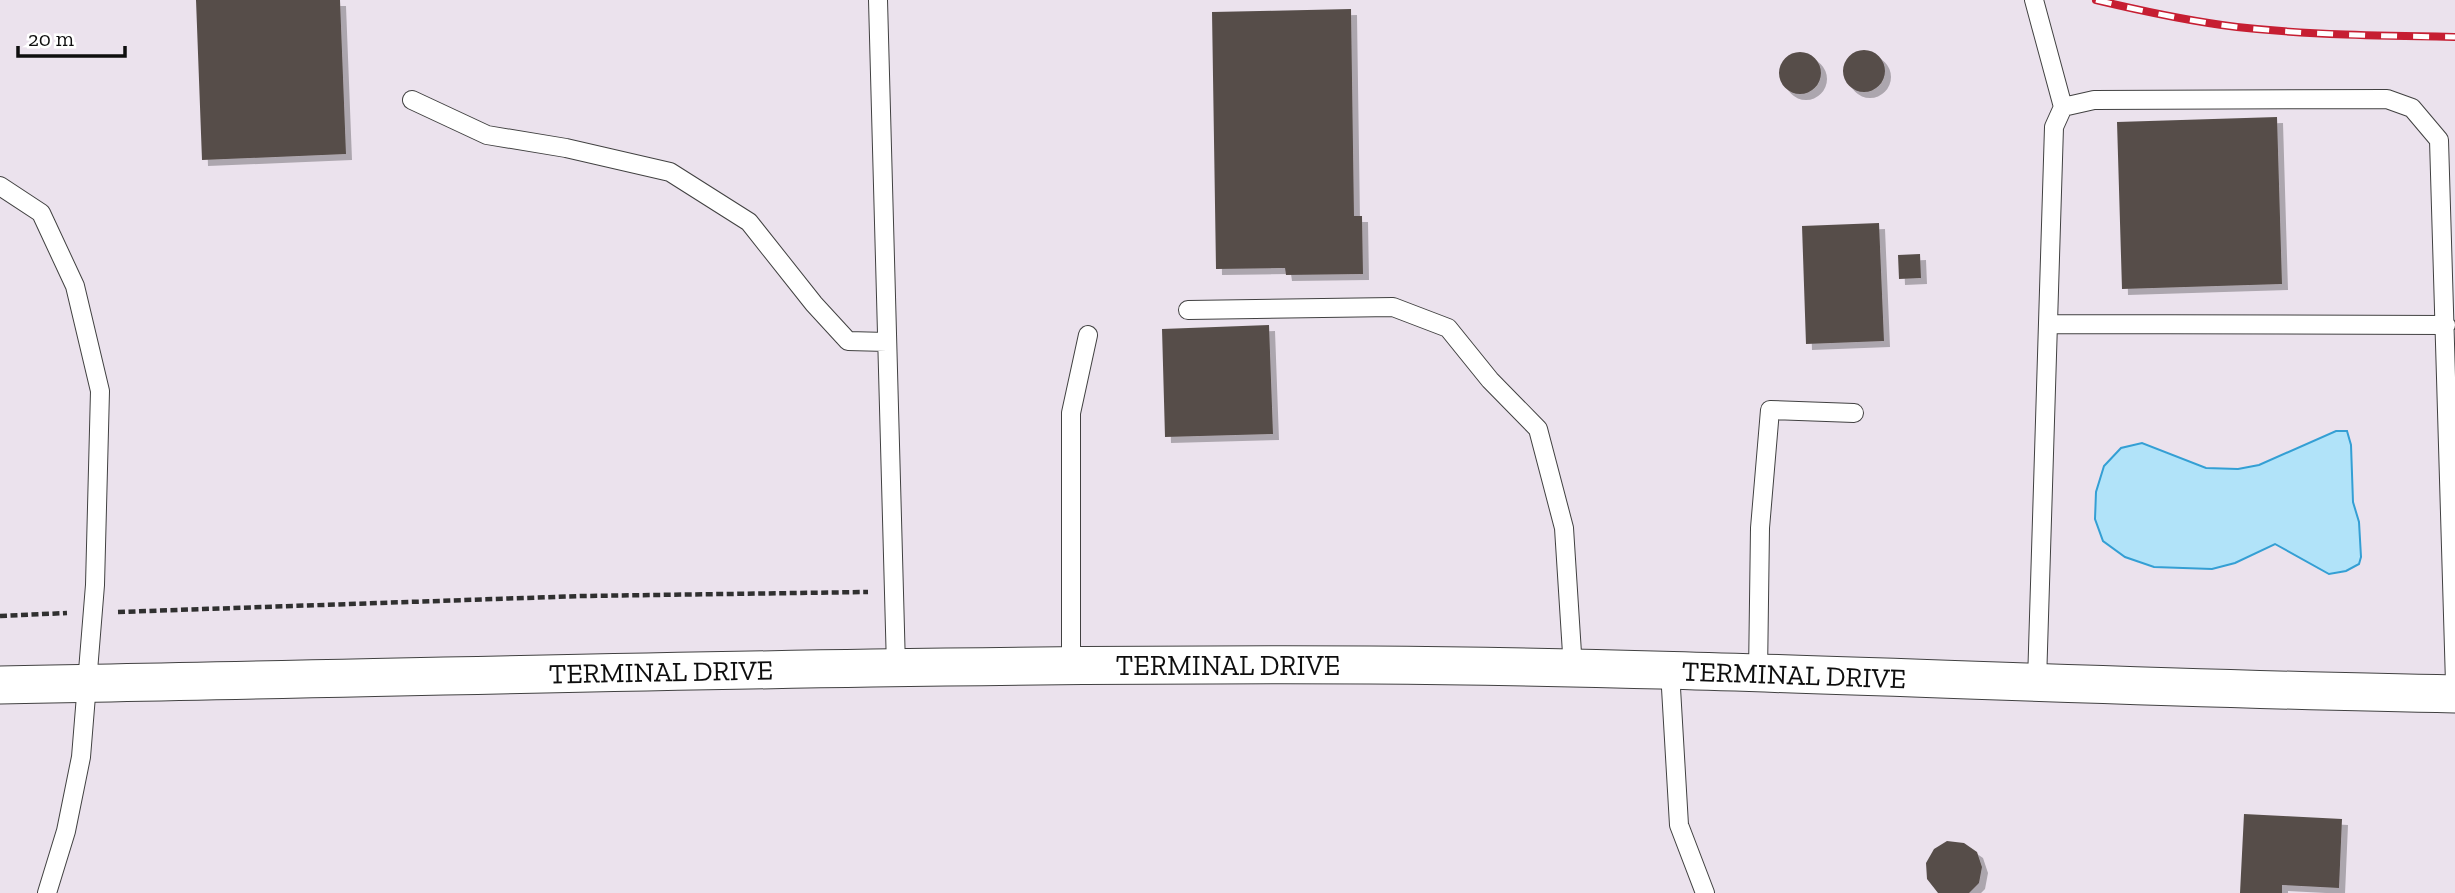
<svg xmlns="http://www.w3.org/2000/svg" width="2455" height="893" font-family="'Zilla Slab',serif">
<defs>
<filter id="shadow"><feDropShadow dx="6" dy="6" stdDeviation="0" flood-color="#0004"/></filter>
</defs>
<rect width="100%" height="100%" fill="#fffbef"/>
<path fill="#ebe2ed" d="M0 0H2455V893H0Z"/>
<path fill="#b1e3f9" stroke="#349fd4" stroke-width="2" d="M2336 431H2347L2351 445 2353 502 2359 522 2361 557 2359 564 2346 571 2329 574 2275 544 2235 563 2212 569 2154 567 2125 557 2103 541 2095 519 2096 492 2104 466 2121 448 2142 443 2206 468 2238 469 2259 465Z"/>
<path fill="#574e4a" filter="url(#shadow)" d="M196 0H340L346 154 202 160Z
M1351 9 1354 216H1362L1363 274 1286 275 1285 268 1216 269 1212 12Z
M1843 71a21 21 0 1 1 42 0a21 21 0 1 1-42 0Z
M1779 73a21 21 0 1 1 42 0a21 21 0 1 1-42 0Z
M2277 117 2282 284 2122 289 2117 122Z
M1879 223 1884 341 1806 344 1802 226Z
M1920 254 1921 278 1899 279 1898 255Z
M1269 325 1273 434 1165 437 1162 329Z
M2244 814 2342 819 2339 888 2282 885V893H2240Z
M1947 841 1964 843 1977 852 1982 867 1979 883 1969 893H1938L1927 879 1926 863 1934 849Z"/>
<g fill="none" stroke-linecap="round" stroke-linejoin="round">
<defs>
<path id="service" d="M878 0 896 667
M2034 0 2063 107
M412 100 487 135 566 148 670 172 749 222 814 304 848 341 887 342
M0 186 41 213 75 286 100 391 95 585 81 757 66 831 47 893
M1188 310 1393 307 1448 328 1490 380 1538 429 1564 528 1573 669
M2048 324 2446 325
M1071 665V413L1088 335
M1670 671 1679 825 1705 893
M1758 674 1760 528 1770 410 1854 413
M2037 682 2054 127 2063 107 2094 100 2387 99 2412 108 2439 140 2455 683"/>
<path id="minor" d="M0 685C457 677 913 663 1370 665 1731 667 2093 688 2455 694"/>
</defs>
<use href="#service" stroke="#414141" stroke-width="20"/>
<use href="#minor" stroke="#414141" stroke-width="39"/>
<path stroke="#303030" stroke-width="4.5" stroke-dasharray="7 3.5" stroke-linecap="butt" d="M118 612 582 596 868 592
M0 616 67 613"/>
<use href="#service" stroke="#fff" stroke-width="18"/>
<use href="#minor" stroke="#fff" stroke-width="37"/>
<defs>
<path id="rail" d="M2096 0C2142 11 2189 21 2237 27 2309 35 2383 36 2455 37"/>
</defs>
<use href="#rail" stroke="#c61e32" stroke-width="8"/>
<use href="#rail" stroke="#fff" stroke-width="5" stroke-dasharray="16" stroke-linecap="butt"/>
</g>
<g text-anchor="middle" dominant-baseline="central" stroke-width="7" stroke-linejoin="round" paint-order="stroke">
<g font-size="28" fill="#0e0e0e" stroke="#fff">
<text x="1228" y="665">TERMINAL DRIVE</text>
<text transform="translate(661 672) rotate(-1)">TERMINAL DRIVE</text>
<text transform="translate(1794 675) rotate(2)">TERMINAL DRIVE</text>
</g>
</g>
<path d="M18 46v10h107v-10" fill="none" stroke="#0e0e0e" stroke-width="3.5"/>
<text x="28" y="46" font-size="21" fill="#0e0e0e" stroke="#ffffff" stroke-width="5" paint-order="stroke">20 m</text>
</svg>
